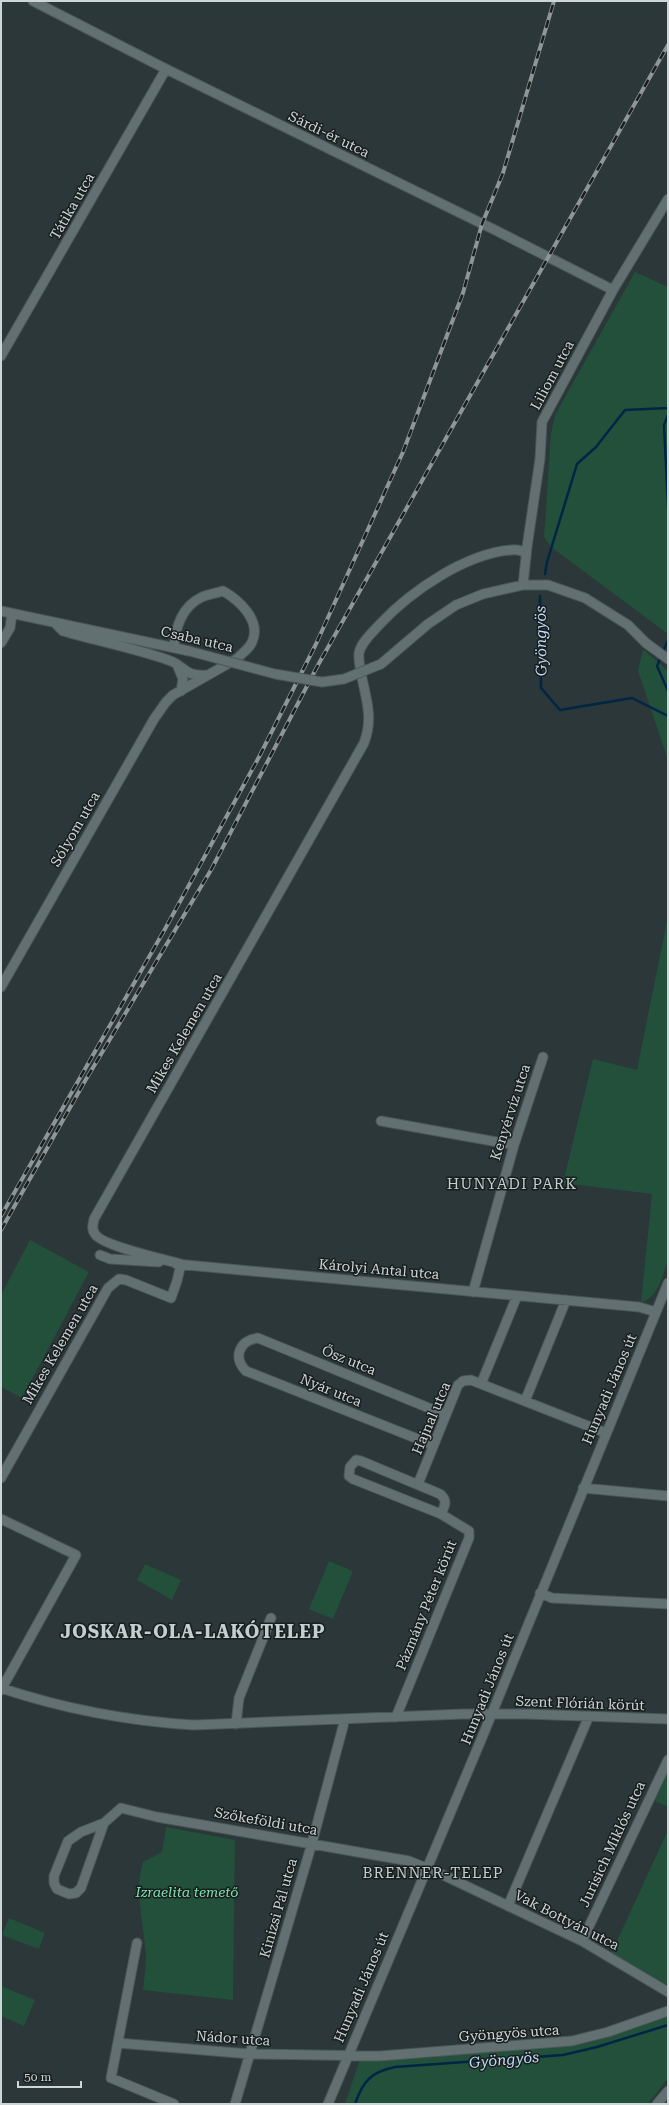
<svg xmlns="http://www.w3.org/2000/svg" width="669" height="2105" font-family="'Roboto Serif',serif">
<rect width="100%" height="100%" fill="#2b3738"/>
<path fill="#22503a" d="M635 272 668 287V634L551 547 544 537 551 433 555 415Z
M643 649 668 671V760L638 671Z
M668 916V1260C663 1274 658 1299 641 1302L652 1194 563 1183 593 1059 637 1070Z
M30 1240 89 1272 22 1398 1 1387V1295Z
M329 1561 353 1571 333 1619 309 1609Z
M145 1564 181 1580 172 1600 137 1580Z
M668 1772V1807L655 1801Z
M166 1827 235 1840 233 2000 143 1990C144 1979 146 1967 146 1956 144 1926 134 1891 143 1862L162 1852Z
M668 1830V1985L610 1956Z
M9 1918 45 1933 39 1949 2 1935Z
M1 1986 35 2000 24 2026 1 2016Z
M668 2008V2078L648 2104H345L360 2059 566 2043Z"/>
<g fill="none" stroke-linecap="round" stroke-linejoin="round">
<path stroke="#002645" stroke-width="2.5" d="M668 415 664 425 668 506
M545 574 547 562 577 464 596 447 625 410 668 408
M540 596 541 688 560 710 632 698 668 716
M663 652 668 640
M661 657 657 666 668 691
M355 2104C363 2081 371 2072 395 2067L563 2055 597 2047 668 2025"/>
<defs>
<path id="minor" d="M33 1 166 69 495 230 613 290
M1 356 166 69
M523 585 527 547 540 459 542 422 613 290 668 199
M1 611 189 651
M56 624 63 631C97 641 134 648 168 660 185 665 183 677 207 675
M1 643 10 628 12 614
M381 664 428 624 456 605 483 594 523 585H548L585 598 628 625 646 643 668 659
M178 667 183 679 181 691
M1 987 154 719 166 702 173 695 238 658C242 653 250 648 252 642 262 621 239 600 223 591 217 593 208 594 202 597 182 606 175 628 174 648
M381 1121 514 1145
M100 1255 110 1259 159 1262
M176 1264 639 1307 656 1312
M181 1264C165 1260 101 1245 95 1234 91 1229 93 1225 94 1219L364 743C373 719 367 702 362 678 361 670 358 661 359 653 361 642 373 632 380 624 411 591 465 554 511 550 516 549 521 551 526 552
M473 1292 514 1145 543 1057
M481 1384 517 1296
M525 1401 566 1300
M433 1445 246 1371C232 1357 240 1340 258 1338L446 1415
M1 1478 108 1288 119 1279 126 1280 171 1298 177 1281 181 1264
M418 1484 458 1385 463 1381 471 1380 606 1433
M583 1488 668 1496
M1 1519 76 1555 1 1690
M540 1593 552 1598 668 1604
M1 1688C64 1709 128 1721 194 1725L463 1714H525L668 1719
M396 1717 469 1538V1531L441 1514 353 1479 349 1476 350 1467 356 1460 361 1461 440 1494C448 1501 445 1505 441 1514
M236 1724 239 1698 271 1618
M104 1823 81 1888 76 1893 69 1894 57 1889 54 1883V1876L68 1841 81 1832 104 1823 121 1808 157 1817 409 1861 441 1874 582 1941 668 1992
M508 1906 589 1716
M582 1941 668 1760
M137 1943 111 2078 174 2104
M118 2043 250 2054 380 2056 572 2041 608 2032 668 2011
M235 2104 312 1843 345 1719
M328 2104 481 1740 668 1283
M657 2104 668 2091"/>
</defs>
<use href="#minor" stroke="#4b5556" stroke-width="11"/>
<use href="#minor" stroke="#637071" stroke-width="9"/>
<defs>
<path id="rail" d="M1 1216 165 929 259 757 316 644 403 452 463 293 482 224 503 173 554 1
M1 1230 85 1081 211 870 318 665 668 45"/>
</defs>
<use href="#rail" stroke="#8e9697" stroke-width="4"/>
<use href="#rail" stroke="#181d1e" stroke-width="2.5" stroke-dasharray="8" stroke-linecap="butt"/>
<defs>
<path id="minor-bridge" d="M189 651 275 674 322 682 344 679 381 664"/>
</defs>
<use href="#minor-bridge" stroke="#4b5556" stroke-width="11" stroke-linecap="butt"/>
<use href="#minor-bridge" stroke="#637071" stroke-width="9"/>
</g>
<g text-anchor="middle" dominant-baseline="central" stroke-width="3" stroke-linejoin="round" paint-order="stroke">
<g font-size="14" fill="#ced5d6" stroke="#181d1e">
<text transform="translate(329 134) rotate(26)">Sárdi-ér utca</text>
<text transform="translate(72 206) rotate(-60)">Tátika utca</text>
<text transform="translate(552 375) rotate(-62)">Liliom utca</text>
<text transform="translate(197 639) rotate(13)">Csaba utca</text>
<text transform="translate(75 829) rotate(-60)">Sólyom utca</text>
<text transform="translate(184 1033) rotate(-60)">Mikes Kelemen utca</text>
<text transform="translate(510 1112) rotate(-72)">Kenyérvíz utca</text>
<text transform="translate(379 1269) rotate(5)">Károlyi Antal utca</text>
<text transform="translate(60 1344) rotate(-60)">Mikes Kelemen utca</text>
<text transform="translate(349 1360) rotate(22)">Ősz utca</text>
<text transform="translate(609 1389) rotate(-67)">Hunyadi János út</text>
<text transform="translate(331 1390) rotate(22)">Nyár utca</text>
<text transform="translate(431 1418) rotate(-67)">Hajnal utca</text>
<text transform="translate(426 1605) rotate(-68)">Pázmány Péter körút</text>
<text transform="translate(487 1689) rotate(-68)">Hunyadi János út</text>
<text transform="translate(580 1703) rotate(2)">Szent Flórián körút</text>
<text transform="translate(266 1821) rotate(10)">Szőkeföldi utca</text>
<text transform="translate(612 1844) rotate(-65)">Jurisich Miklós utca</text>
<text transform="translate(278 1908) rotate(-74)">Kinizsi Pál utca</text>
<text transform="translate(567 1920) rotate(27)">Vak Bottyán utca</text>
<text transform="translate(361 1987) rotate(-67)">Hunyadi János út</text>
<text transform="translate(509 2033) rotate(-4)">Gyöngyös utca</text>
<text transform="translate(233 2038) rotate(4)">Nádor utca</text>
</g>
<g font-size="14" font-style="italic" fill="#7ee3b1" stroke="#181d1e">
<text x="187" y="1892">Izraelita temető</text>
</g>
<g font-size="15" font-style="italic" fill="#c1dcf8" stroke="#181d1e">
<text transform="translate(541 641) rotate(-91)">Gyöngyös</text>
<text transform="translate(504 2060) rotate(-5)">Gyöngyös</text>
</g>
<g font-size="15" letter-spacing="1" fill="#c1cfd1" stroke="#181d1e">
<text x="512" y="1184">HUNYADI PARK</text>
<text x="433" y="1873">BRENNER-TELEP</text>
</g>
<g font-size="18" font-weight="bold" letter-spacing="1" fill="#c1cfd1" stroke="#181d1e">
<text x="193" y="1631">JOSKAR-OLA-LAKÓTELEP</text>
</g>
</g>
<rect width="669" height="2105" fill="none" stroke="#ced5d6" stroke-width="4"/>
<path d="M18 2081v6h63v-6" fill="none" stroke="#ced5d6" stroke-width="2"/>
<text x="24" y="2081" font-size="12" fill="#ced5d6" stroke="#181d1e" stroke-width="3" paint-order="stroke">50 m</text>
</svg>
